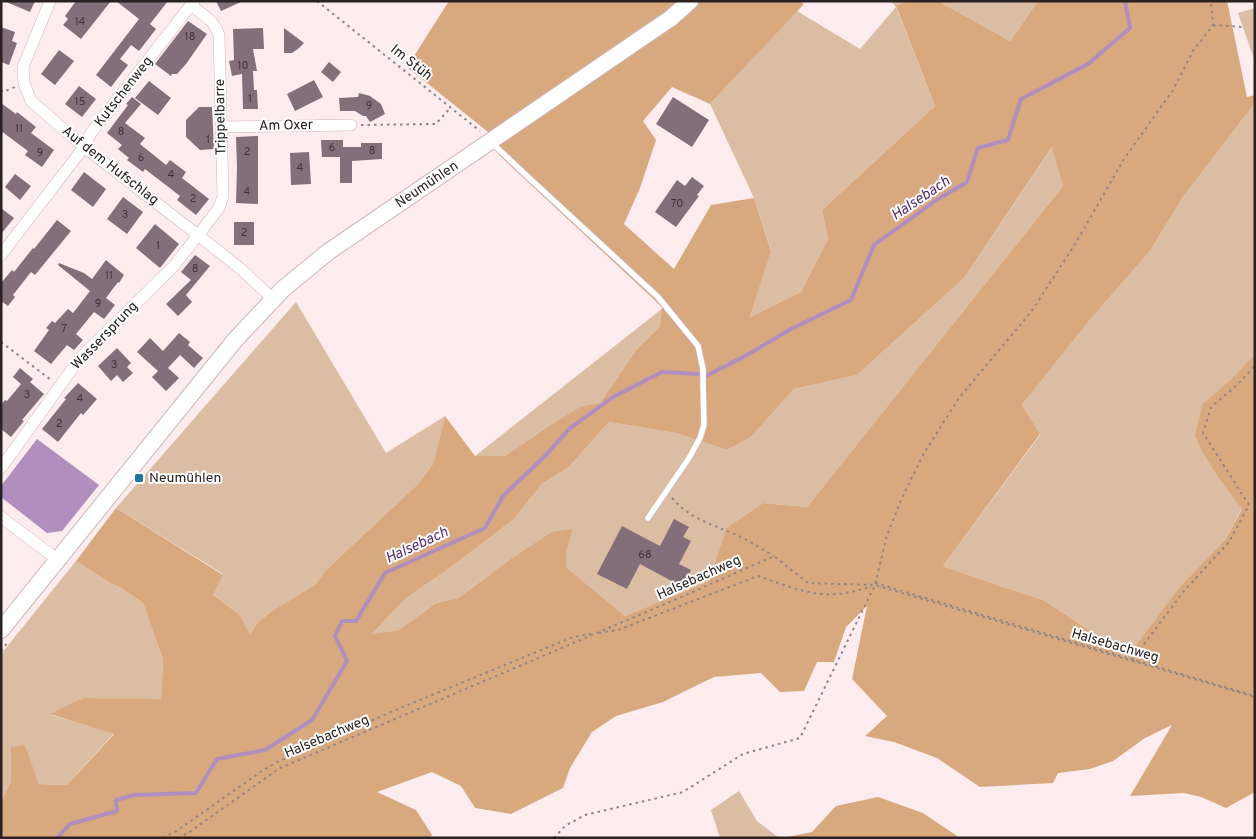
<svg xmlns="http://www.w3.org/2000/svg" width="1256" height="839" font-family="Overpass,sans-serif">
<rect width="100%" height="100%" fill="#fcecee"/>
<path fill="#dbbda3" d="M891 1H910L896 7 935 106 822 210 828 239 801 292 750 317 771 250 754 198 710 104 797 11 860 49 896 7Z
M938 1H1038L1010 41Z
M1255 8V62L1238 13Z
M1255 103V354L1230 380 1203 403 1220 480 1242 508 1225 540 1180 586 1126 660 1083 626 1043 600 1000 586 943 566 1040 435 1022 405 1089 321 1150 251 1183 197Z
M1053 146 1063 186 807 507 763 503 726 528 709 581 625 616 566 567V553L573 529 489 575 458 598 436 603 399 630 372 634 405 599 447 570 513 520 542 484 569 467 609 422 676 433 727 450 751 437 794 389 857 375 964 278Z
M296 302 386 453 445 416 433 464 419 483 325 571 316 584 275 609 258 622 250 636 240 615 213 595 223 574 116 508Z
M663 308 660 326 637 349 600 403 580 408 543 430 505 456H475Z
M76 561 110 583 121 588 143 603 163 660 161 700 83 698 51 715 114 733 67 785 39 784 25 746 11 781 1 802V654Z
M739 791 757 821 779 838H720L711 810Z"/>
<path fill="#d8a97e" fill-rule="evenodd" d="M449 1H799L804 4 710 104 672 87 643 121 656 140 640 188 624 224 674 269 711 205 754 198 771 251 750 317 801 292 828 239 822 210 935 106 896 6 910 1H938L1010 41 1038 1H1227L1247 97 1255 95V103L1183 197 1150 251 1089 321 1022 405 1040 434 943 566 1000 586 1043 600 1083 626 1126 659 1180 586 1225 540 1242 509 1220 480 1202 451 1195 435 1203 403 1230 380 1255 354V792L1226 808 1201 797 1184 793 1130 796 1172 725 1145 738 1113 761 1090 769 1058 773 1053 783 980 787 937 758 894 742 865 736 887 716 852 679 867 606 846 627 834 662H817L804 691 780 692 761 673 714 677 663 702 616 716 592 732 570 768 563 788 511 814 475 808 461 786 432 772 377 792 416 810 432 835 430 838H1V802L11 781V747L25 745 39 784 67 785 114 734 50 714 83 698 161 699 163 660 143 603 121 588 110 583 76 561 116 508 223 575 213 595 240 615 250 635 258 622 275 609 316 584 325 571 419 483 433 464 445 416 475 456H505L543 430 580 407 600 403 637 349 660 326 662 307 499 155 493 136 407 67ZM1052 147 1063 186 807 507 763 503 726 528 709 581 625 616 566 567V553L573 529 552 532 511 559 458 598 436 603 399 630 372 634 405 599 447 570 513 520 542 484 569 467 609 422 676 433 727 450 751 437 794 389 857 375 964 278Z
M878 797 923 813 960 838H782L812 832 836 806Z"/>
<path fill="#b28ebe" d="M37 439 99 485 62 531 47 533 1 497V486Z"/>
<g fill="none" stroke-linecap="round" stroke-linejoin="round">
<path stroke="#b28ebe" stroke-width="4" d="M708 375 747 355 791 329 851 300 874 245 935 201 967 182 978 148 1008 140 1021 99 1088 64 1130 28 1125 1
M57 838 70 824 117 811 116 800 134 795 196 793 217 759 265 750 312 720 347 661 335 636 342 621H356L385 573 485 528 503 496 546 455 569 429 613 397 662 372 700 374"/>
</g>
<path fill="#836f7a" d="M4 1H35L30 12Z
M76 1H111L81 39 63 25 68 19 65 16Z
M116 1H168L150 24 156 29 139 51 131 45 120 59 128 65 111 87 96 75 139 19Z
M216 1H243L221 11Z
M188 21 207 34 186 64 177 74H172L171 76 155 64Z
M1 27 15 32 12 41 17 43 9 65 1 62Z
M263 28 264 49H253L257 71H253L254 90H257L258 109H243L242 74 232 76 229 61 234 60 233 29Z
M284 28 304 43 299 48 292 53H284Z
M59 50 74 61 55 85 41 74Z
M329 62 341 72 333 82 321 72Z
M314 80 323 97 295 111 287 94Z
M149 81 171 98 158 115 135 98Z
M79 86 96 99 82 117 65 104Z
M359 93 370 96 381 104 385 114 370 122 366 116H363L355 111H340L339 98 358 97Z
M132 97 141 104 125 123 145 138 140 144 166 165 170 160 186 172 182 178 209 199 196 215 177 200 180 196 145 169 143 172 127 160 129 158 118 149 122 145 107 133 128 105 126 104Z
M673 97 709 120 692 147 656 124Z
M1 103 16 114 17 112 36 127 31 133 54 150 42 167 25 155 28 151 1 131Z
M199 107H212L214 149 200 150 186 137V120Z
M258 136V204L236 203 237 167 236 137Z
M321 140H343V147H361V143H382V159L352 161V183H340V157H322Z
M309 152 311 184 291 185 290 153Z
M84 172 106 189 93 207 71 190Z
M15 174 31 186 20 200 5 187Z
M692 177 704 186 697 195 699 196 676 227 655 212 677 180 685 186Z
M123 197 143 212 127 234 107 219Z
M1 208 14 218 1 234Z
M57 220 71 231 35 275 31 272 13 295 15 297 8 306 1 301V283L12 270 14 272 33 248 34 249Z
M234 222H254V245H234Z
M155 224 179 244 160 268 136 248Z
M195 255 210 266 186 295 192 302 178 316 166 304 191 280 181 272Z
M106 260 124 275 119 283 118 282 106 298 115 305 104 319 94 312 76 334 83 340 74 350 67 345 51 364 34 351 49 330 46 328 52 321 55 323 68 309 73 313 90 291 58 265 59 263 84 273 92 279Z
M179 333 190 342 188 345 203 358 194 368 180 355 168 368 179 378 166 391 152 377 158 371 137 352 150 338 163 351Z
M117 348 131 363 127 367 133 373 123 382 117 375 111 381 98 366Z
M20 368 33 379 30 382 44 394 22 420 24 421 11 437 1 429V405L5 400 7 401 21 384 13 377Z
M78 383 97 399 83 415 81 413 58 442 42 429 66 399 64 398Z
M674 519 689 527 683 537 691 541 679 564 691 570 683 587 640 564 627 589 597 574 622 526 660 546Z"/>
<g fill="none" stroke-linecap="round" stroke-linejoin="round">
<defs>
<path id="lane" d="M492 143 527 176 658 297 698 346 703 369V383L704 425 700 438 689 458 648 518"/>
<path id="street" d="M50 1 23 67 24 83 31 101 84 147 198 235 242 270 273 299
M221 127 351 125
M1 255 84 147 91 133 194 1
M1 468 80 358 174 266 219 208 223 196 219 35C215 21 202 14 191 5
M1 517 58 560"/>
<path id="secondary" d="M1 630 235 340 283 289 328 252 671 18 690 1"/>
</defs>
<use href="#lane" stroke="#cfb6b8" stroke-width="7"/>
<use href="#street" stroke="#cfb6b8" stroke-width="12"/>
<use href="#secondary" stroke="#cfb6b8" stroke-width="18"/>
<path stroke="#908485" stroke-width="2" stroke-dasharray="2.5 4" stroke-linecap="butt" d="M317 1 480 131
M1213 25 1243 27
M1 90 3 92 15 87
M361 125 436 124 451 107
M1 342 51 380
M672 498C690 519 712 524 736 535 749 540 761 549 774 556
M875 583 1255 696
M599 633 618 630 758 576C779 583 800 592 822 594 838 596 857 591 872 586
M1 651 7 643
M1132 660 1184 591 1229 542 1249 505 1203 433 1211 407 1235 387 1255 366
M163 838 175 832 262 771 279 761 398 709 573 637 591 634
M178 838 188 833 280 768 686 595 774 556 808 583 875 585 1255 697
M554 838 565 826 585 815 683 792 743 754 800 738 875 585 887 535 901 500 924 453 959 398 1031 312 1074 246 1124 159 1173 90 1193 51 1213 25 1211 1"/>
<use href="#lane" stroke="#fff" stroke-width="5.5"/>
<use href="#street" stroke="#fff" stroke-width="11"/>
<use href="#secondary" stroke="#fff" stroke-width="16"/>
</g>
<rect fill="#1d76a5" stroke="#fefefe" stroke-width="2" x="134" y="473" width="10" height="10" rx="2.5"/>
<g text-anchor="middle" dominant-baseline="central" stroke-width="4" stroke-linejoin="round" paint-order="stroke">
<g font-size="11" fill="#403438">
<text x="80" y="22">14</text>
<text x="190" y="37">18</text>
<text x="243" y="66">10</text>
<text x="250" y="99">1</text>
<text x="80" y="102">15</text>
<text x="369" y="106">9</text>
<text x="19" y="129">11</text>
<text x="121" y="132">8</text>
<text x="208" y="140">1</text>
<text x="332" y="148">6</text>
<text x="372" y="151">8</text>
<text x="247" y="152">2</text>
<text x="40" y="153">9</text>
<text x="141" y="158">6</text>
<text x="300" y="168">4</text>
<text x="171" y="175">4</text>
<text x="247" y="192">4</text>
<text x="193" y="199">2</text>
<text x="677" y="204">70</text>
<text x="125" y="215">3</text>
<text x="244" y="233">2</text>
<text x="158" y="246">1</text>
<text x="195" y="269">8</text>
<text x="109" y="276">11</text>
<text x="98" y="304">9</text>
<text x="64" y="329">7</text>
<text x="114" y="365">3</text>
<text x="27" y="395">3</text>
<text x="80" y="399">4</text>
<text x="59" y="424">2</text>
<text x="645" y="555">68</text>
</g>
<g font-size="14" fill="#2a2122" stroke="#fefefe">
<text transform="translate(411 63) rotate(38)">Im Stüh</text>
<text transform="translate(124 92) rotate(-52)">Kutschenweg</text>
<text transform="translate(221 117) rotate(-91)">Trippelbarre</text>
<text transform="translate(286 126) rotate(-1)">Am Oxer</text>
<text transform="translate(110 166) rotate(38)">Auf dem Hufschlag</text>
<text transform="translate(427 185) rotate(-34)">Neumühlen</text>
<text transform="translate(105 336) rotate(-46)">Wassersprung</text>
<text transform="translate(699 578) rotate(-24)">Halsebachweg</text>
<text transform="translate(1115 646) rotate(16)">Halsebachweg</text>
<text transform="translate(327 737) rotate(-23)">Halsebachweg</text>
</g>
<g font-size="14" fill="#2a2122" stroke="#fefefe" text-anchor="start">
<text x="149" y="478">Neumühlen</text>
</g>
<g font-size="15" font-style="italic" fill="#5a2c68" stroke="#fefefe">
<text transform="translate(921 199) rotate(-34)">Halsebach</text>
<text transform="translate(417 546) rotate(-25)">Halsebach</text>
</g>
</g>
<rect width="1256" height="839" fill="none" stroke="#2a2122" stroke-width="5"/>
</svg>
